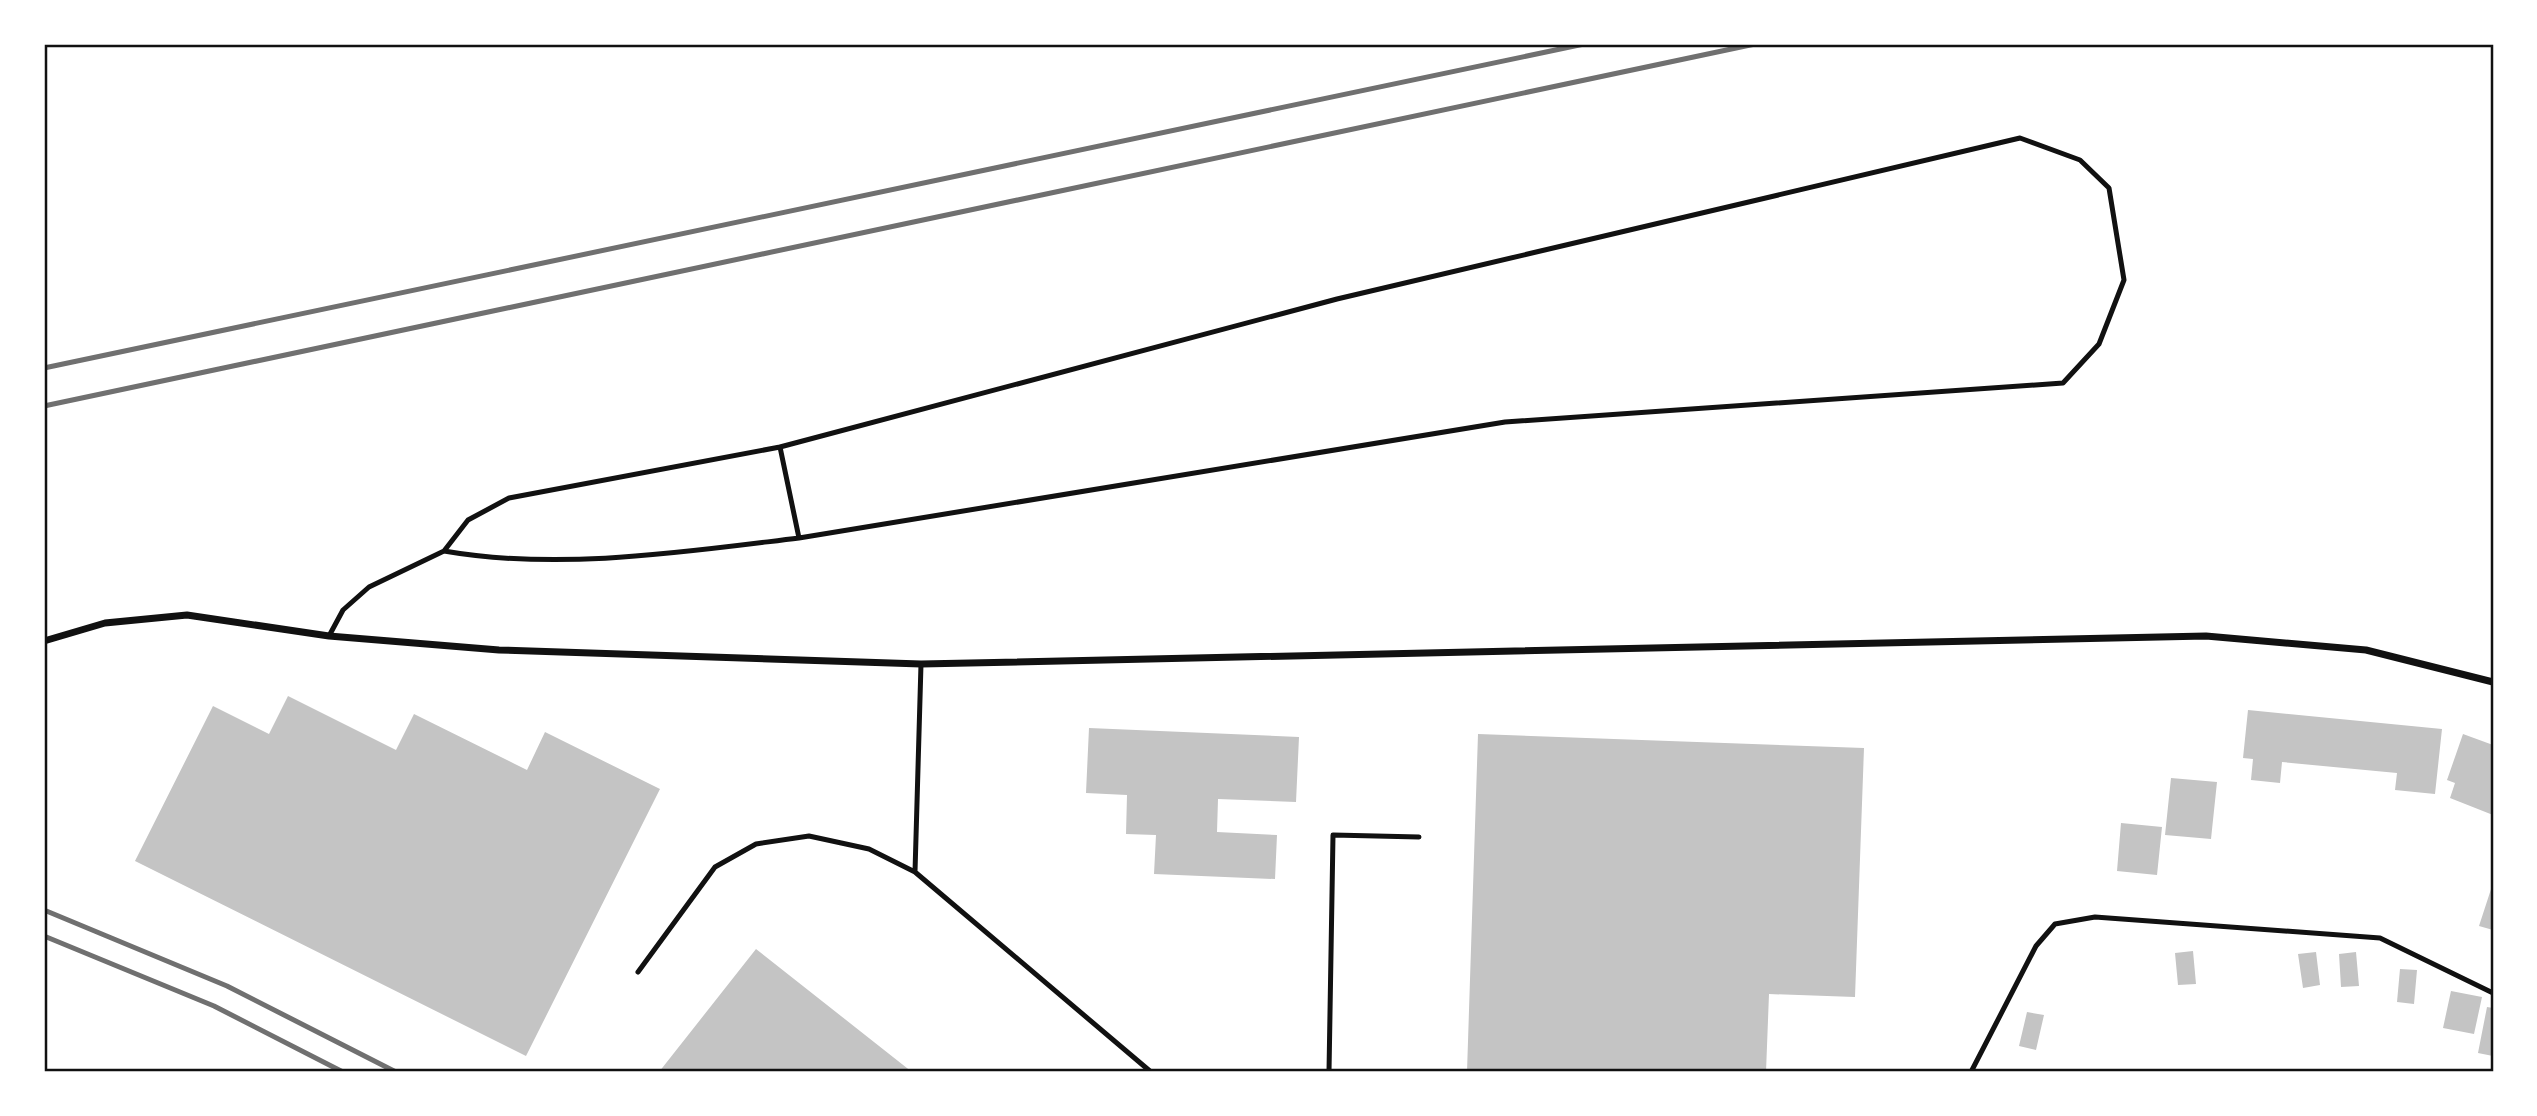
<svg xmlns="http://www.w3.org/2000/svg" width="2537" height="1116" font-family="'Alegreya Sans',sans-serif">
<rect width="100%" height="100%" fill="#fff"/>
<path fill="#c4c4c4" d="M288 696 396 750 414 714 527 770 545 732 660 789 526 1056 135 861 213 706 269 734Z
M2248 710 2442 729 2435 794 2395 790 2397 773 2282 762 2280 783 2251 780 2253 759 2243 758Z
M1089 728 1299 737 1296 802 1218 799 1217 832 1277 835 1275 879 1154 874 1156 835 1126 834 1127 795 1086 793Z
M1478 734 1864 748 1855 997 1769 994 1766 1072H1467Z
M2463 734 2493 745V815L2450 798 2455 783 2447 780Z
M2171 778 2217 782 2211 839 2165 835Z
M2121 823 2162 827 2157 875 2117 871Z
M2493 883V930L2479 926Z
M756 949 912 1072H659Z
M2193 951 2196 984 2178 985 2175 953Z
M2316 952 2320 985 2303 988 2298 954Z
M2356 952 2359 986 2341 987 2339 954Z
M2400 969 2417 970 2414 1004 2397 1002Z
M2451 991 2482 997 2474 1034 2443 1028Z
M2487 1007 2493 1008V1056L2478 1053Z
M2027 1012 2044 1015 2036 1050 2019 1046Z"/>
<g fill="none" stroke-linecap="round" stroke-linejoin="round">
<path stroke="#111" stroke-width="5" d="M780 447 1337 299 2020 138 2080 160 2109 188 2124 280 2099 344 2063 383 1505 422 799 538
M329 636 343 610 369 587 444 551 468 520 509 498 780 447 799 538C684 552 559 571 444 551
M915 872 921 664
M638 972 715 867 756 844 809 836 869 849 915 872 1151 1072
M1329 1072 1333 835 1419 837
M1971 1072 2036 946 2055 924 2095 917 2380 938 2493 993"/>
<path stroke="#111" stroke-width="7" d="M44 641 105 623 187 615 329 636 499 650 921 664 2206 636 2366 650 2493 682"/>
<path stroke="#707070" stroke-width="5" d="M44 368 1584 44
M44 406 1755 44
M44 910 227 986 396 1072
M44 936 214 1006 343 1072"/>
</g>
<rect width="2537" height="1116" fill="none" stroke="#ffffff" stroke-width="91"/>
<rect x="46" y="46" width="2446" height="1024" fill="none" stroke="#111" stroke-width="2.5"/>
</svg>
